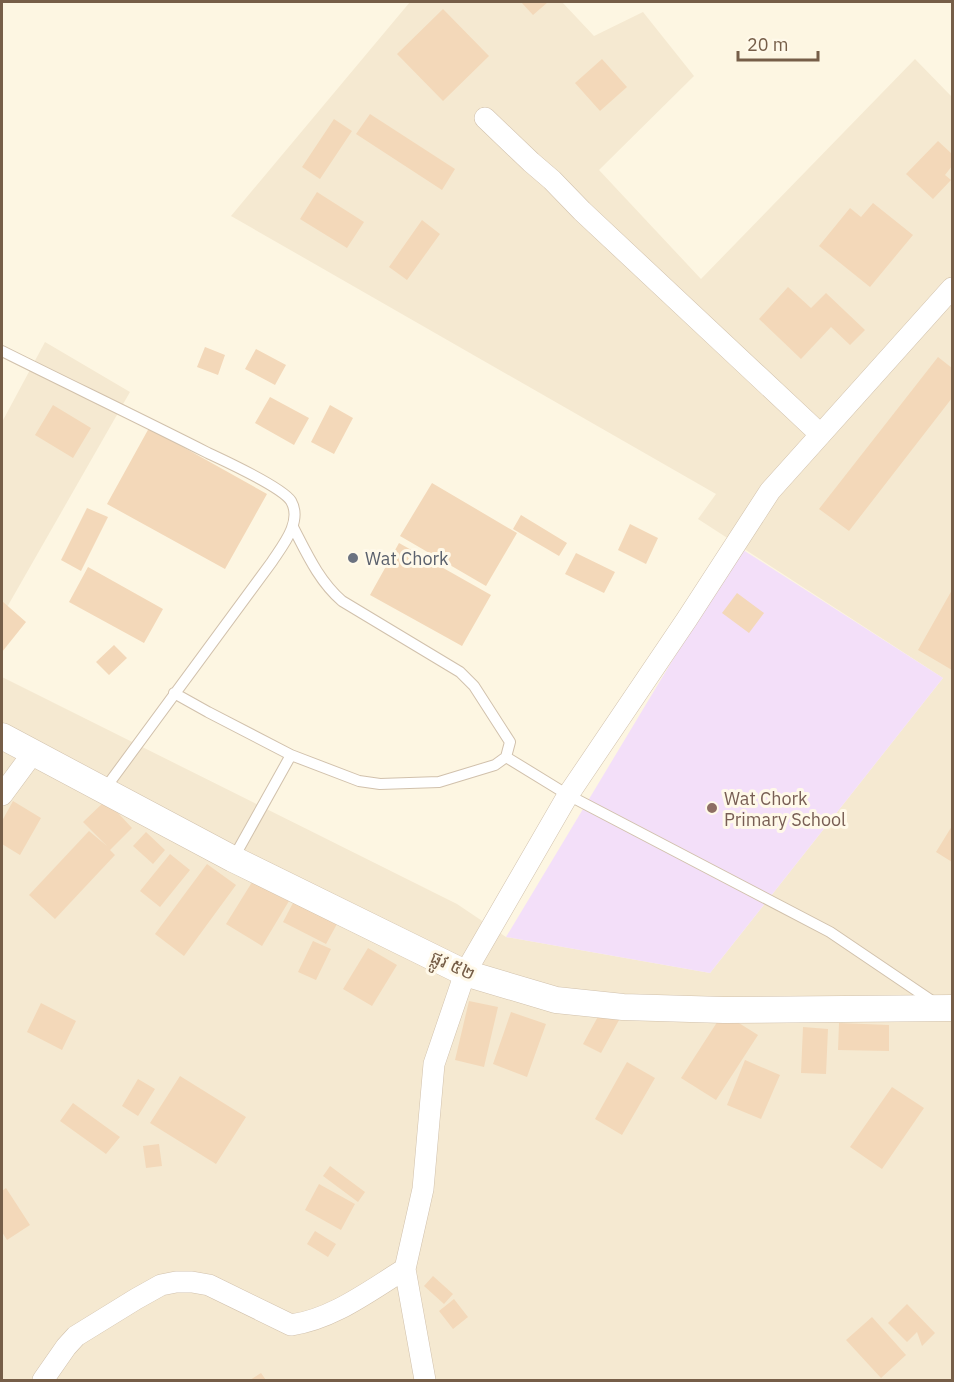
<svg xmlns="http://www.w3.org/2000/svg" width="954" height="1382" font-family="'IBM Plex Sans','Noto Sans Khmer',sans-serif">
<rect width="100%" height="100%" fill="#fdf6e2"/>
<path fill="#f5e9d1" d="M410 2H562L594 36 643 12 694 76 599 170 701 279 915 59 952 97V1380H2V677L457 904 506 937 710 973 943 678 698 519 716 494 231 216Z
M45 342 130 392 2 616V422Z"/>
<path fill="#f3dff9" d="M740 548 943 678 710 973 506 937Z"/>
<path fill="#f3d8b9" d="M521 2H548L533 15Z
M443 9 489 56 443 101 397 54Z
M602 59 627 87 600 111 575 83Z
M370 114 455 169 442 190 356 134Z
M334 119 352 131 320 179 302 167Z
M938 141 952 154V166L945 175 951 180 933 199 906 174Z
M317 192 364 222 347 248 300 219Z
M873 203 913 235 870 287 819 246 850 208 861 217Z
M422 220 440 234 407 280 389 267Z
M788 287 811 308 826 293 865 330 850 345 831 327 801 359 759 319Z
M205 347 225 355 218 375 197 367Z
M256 349 286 365 275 385 245 369Z
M938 357 952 368V398L849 531 819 509Z
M270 397 309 418 294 445 255 423Z
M53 405 91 428 73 458 35 435Z
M330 405 353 418 334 454 311 442Z
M149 428 267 494 225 569 107 504Z
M432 483 517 533 486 586 400 536Z
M87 508 108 517 81 571 61 560Z
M521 515 567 543 559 556 513 529Z
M630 524 658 538 646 564 618 550Z
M399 543 491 595 462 646 370 595Z
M576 553 615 572 604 593 565 574Z
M88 567 163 609 144 643 69 602Z
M952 590V670L918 650Z
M737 593 764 613 749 633 722 613Z
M2 601 26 622 2 652Z
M114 645 127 658 109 675 96 662Z
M106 800 132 828 110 850 115 855 55 919 29 895 89 831 107 846 83 822Z
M13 801 41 818 20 855 2 844V821Z
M952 826V862L936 852Z
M146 832 165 850 153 864 133 846Z
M170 854 190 870 160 907 140 891Z
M207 864 236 885 184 956 155 934Z
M254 879 289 901 262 946 226 924Z
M294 901 337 924 326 944 283 922Z
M313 941 331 949 316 980 298 972Z
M368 948 397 965 372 1006 343 989Z
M469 1001 498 1007 484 1067 455 1060Z
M41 1003 76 1021 62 1050 27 1032Z
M601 1011 619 1020 601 1053 583 1044Z
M511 1012 546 1024 527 1077 493 1064Z
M723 1013 758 1035 716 1100 681 1078Z
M839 1023 889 1025V1051L838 1050Z
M803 1027 828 1029 826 1074 801 1073Z
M745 1060 780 1075 761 1119 727 1105Z
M627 1062 655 1078 622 1135 595 1119Z
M180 1076 246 1117 216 1164 150 1123Z
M138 1079 155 1089 138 1116 122 1106Z
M892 1087 924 1108 882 1169 850 1147Z
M73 1103 120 1137 106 1154 60 1121Z
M159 1144 162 1166 146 1168 143 1146Z
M330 1166 365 1192 358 1202 323 1176Z
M319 1184 355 1204 341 1230 305 1210Z
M6 1188 30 1225 7 1240 2 1232V1191Z
M315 1231 336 1244 328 1257 307 1244Z
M433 1276 453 1294 444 1304 424 1286Z
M454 1299 468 1317 453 1329 439 1311Z
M907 1304 935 1333 922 1346 917 1332 907 1342 888 1323Z
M872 1317 906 1355 881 1378 846 1340Z
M261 1373 266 1380H250Z"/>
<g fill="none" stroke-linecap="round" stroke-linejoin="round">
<defs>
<path id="service" d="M2 351C70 385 139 418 208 453 225 461 282 487 291 501 303 522 282 546 271 563L104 790
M174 693 208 712 291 755 359 781 380 784 439 782 495 765 506 757 510 742 474 686 460 672 342 601C319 581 307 554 293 527
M506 757 568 795 830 932 935 1003
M233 859 291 755"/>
<path id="minor" d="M485 118 531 162 552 180 582 211 820 434
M2 795 33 753
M43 1380 66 1347 76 1336 136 1299 161 1285 176 1282H192L209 1285 291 1325C333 1319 369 1291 405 1269
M425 1380 405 1269 423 1189 434 1064 465 973 568 795 687 619 770 491 952 288"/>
<path id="tertiary" d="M2 736 233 859 465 973 556 1000 623 1007 724 1010 952 1008"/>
</defs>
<use href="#service" stroke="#d1c1ac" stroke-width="12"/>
<use href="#minor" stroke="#d1c1ac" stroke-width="22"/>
<use href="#tertiary" stroke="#d1c1ac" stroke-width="27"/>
<use href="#service" stroke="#fff" stroke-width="10"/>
<use href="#minor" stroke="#fff" stroke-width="21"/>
<use href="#tertiary" stroke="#fff" stroke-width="26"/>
</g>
<circle fill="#6b7280" stroke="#fff9e9" stroke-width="2" cx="353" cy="558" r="6"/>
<circle fill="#8d6e63" stroke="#fff9e9" stroke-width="2" cx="712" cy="808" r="6"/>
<g text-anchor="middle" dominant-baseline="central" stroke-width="6" stroke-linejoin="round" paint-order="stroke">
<g font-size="18" fill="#5b616d" stroke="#fff9e9" text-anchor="start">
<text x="365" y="558">Wat Chork</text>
</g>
<g font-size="18" fill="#785e54" stroke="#fff9e9" text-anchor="start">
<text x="724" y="798">Wat Chork<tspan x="724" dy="21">Primary School</tspan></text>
</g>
<g font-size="18" fill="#765e48" stroke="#fff9e9">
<text transform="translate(453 965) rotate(24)">ផ្លូវ ៥២</text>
</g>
</g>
<rect width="954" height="1382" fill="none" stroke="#765e48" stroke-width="6"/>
<path d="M738 51v9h80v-9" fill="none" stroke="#765e48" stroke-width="3"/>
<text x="747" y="51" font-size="18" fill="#765e48" stroke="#fff9e9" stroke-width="4.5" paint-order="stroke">20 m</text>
</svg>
